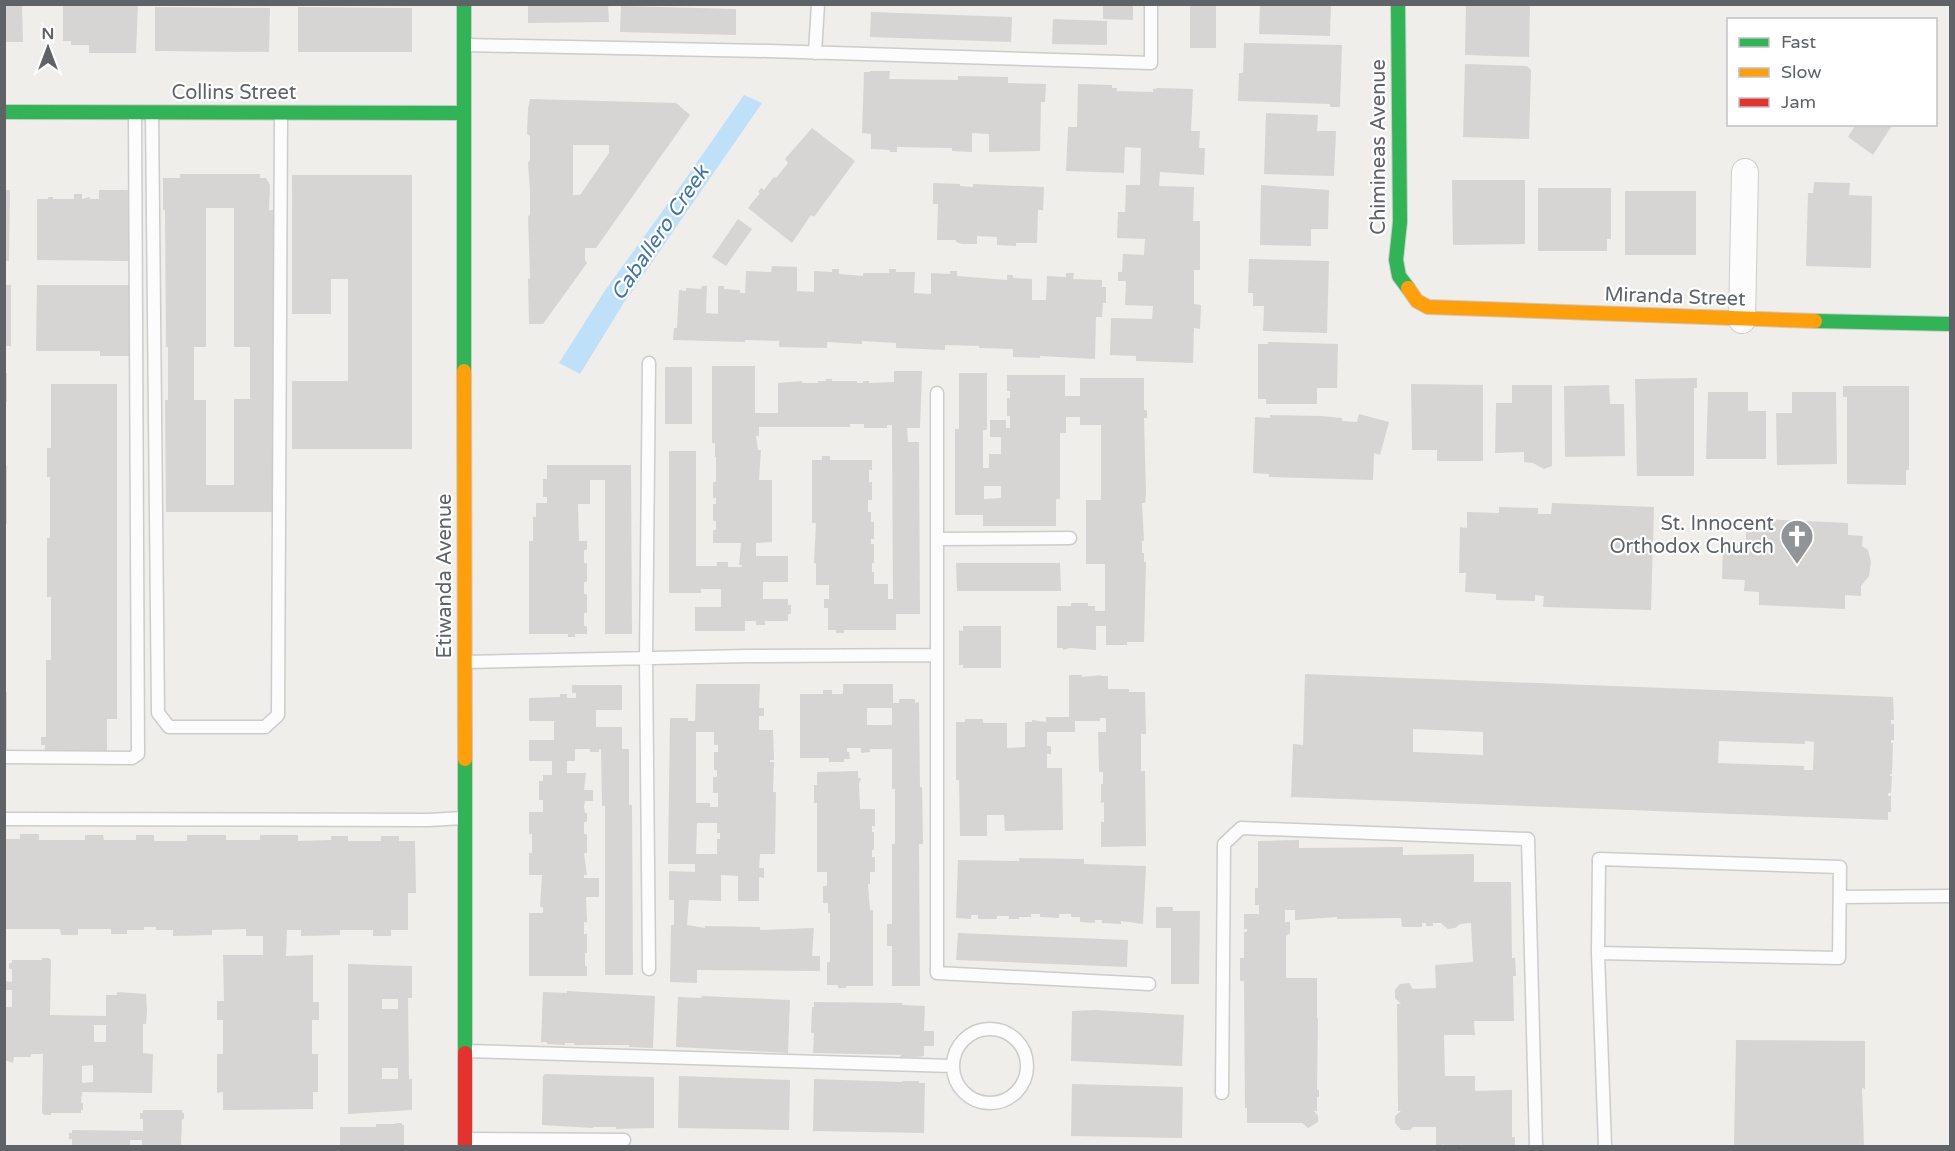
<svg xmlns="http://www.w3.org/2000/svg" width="1955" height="1151" font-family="'Varela Round',sans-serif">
<rect width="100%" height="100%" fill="#efeeea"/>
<path fill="#bfe0f9" d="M744 95 762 103 623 304 580 374 559 363 604 292 677 191Z"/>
<path fill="#d6d5d3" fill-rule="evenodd" d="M4 4H22L23 42H4Z
M63 4H138L136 53H89V45H71V41H63Z
M528 4H608L609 22 528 23Z
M1103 4H1133V20L1103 19Z
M1190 4H1216V48H1190Z
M1260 4H1331L1330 36 1259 34Z
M1466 4H1530L1529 57 1465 55Z
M621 6 736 9V35L620 32Z
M155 7 270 8 269 52 155 51Z
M298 7 412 8V52H298Z
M871 12 1012 17 1011 42 870 37Z
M1053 19 1107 21V45L1052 44Z
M1244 43 1342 45 1340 107H1330V104L1238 101 1239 73H1243Z
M1465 64 1527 66 1531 70 1529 139 1463 137Z
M870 71H890L889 79 958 80V76L1008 77V83L1046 84 1045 102H1041L1040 151 989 152V134L972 133V152L952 151V148L897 147V152H890V150L871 149V134L862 133 864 72H870Z
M1078 84 1112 85V88H1117V91L1153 92V89L1158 88 1193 89 1191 131H1200L1199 148H1205L1204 175 1160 172 1159 186 1194 187 1193 221H1200V270H1194V304L1201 305 1200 329 1194 328 1193 363 1136 361V356L1110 355 1111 318 1152 319 1153 306 1125 305 1126 281H1118V272H1122L1123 254 1144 255 1145 239 1117 238 1118 212H1125L1126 185H1140L1141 148 1125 147 1124 173 1066 171 1068 127H1077Z
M530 99 676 103 690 115 596 248H585V260L587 263 543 324H529L528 279 530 278 528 217 530 214V191L528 163 530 160V136L527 134 528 109ZM573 145H609V153L580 195H573Z
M1266 113 1318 115 1317 131H1336L1334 176 1264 174Z
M1856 124H1893L1873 155 1848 137Z
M812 128 855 161 814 217 811 215 792 243 748 208 760 193 758 192 761 188 764 190 774 177 776 178 788 163 785 159Z
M180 174H260V178H266L270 185 269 210H276V512H166L165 400H168V347H166L165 210H163V178H180ZM206 208H234V347H250V399H234V485H206V400H194V347H206Z
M292 175H412V449H292V381H348V279H331V314H292Z
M1452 180H1525V244L1453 245Z
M1814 182 1850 183 1849 195 1872 196 1871 268 1806 266 1808 193H1813Z
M933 183 960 184V186L973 187V184L1044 187 1043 210H1038L1037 243H1016V246L997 245V237L977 236V244H962L956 242V240H937L938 204H933Z
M1261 185 1329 190 1328 229H1311V246L1260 245Z
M1538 188H1611V239H1607V251H1538Z
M4 190H10L9 261H4Z
M99 190H129V261L37 260V199H48V197H53V199H74V194H82V199L90 197V199H99Z
M1625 191H1696V255H1625Z
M738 219 752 229 726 266 712 257Z
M1249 259 1329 261 1327 333 1263 331 1264 306H1253V293H1248Z
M772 266 797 267V291L814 292V271L832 272V269H839V274L863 276V273H889V269H896V272H915L914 293 931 294V273L950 274V271H957V276L1007 280V275H1013V278L1032 279V300H1046L1047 276 1066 277V273H1074L1073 279 1102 280V287H1106V303H1103L1102 317H1096L1095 359 1040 356V358L1013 357V349L979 348V346L945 345V350L896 348V343L862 341V344L827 342V348L779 347V341L745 340V342L673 340 674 328H677L679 290 686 291V288L701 289 702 286H707L706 313 718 314V286H724V289L740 290V293H745L746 271 771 272Z
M4 285H11V346H4Z
M37 285H130L129 356H100V351H36Z
M1268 342 1338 344 1337 388H1317V404H1266V399H1258V344H1268Z
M712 366H755V413H778V383L802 381V383H818V381H826V379H832V381H857V383H863V381H869V383L894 382V371H922L920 428H907L908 442H919L920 614H896V630H844V633H836V630H828V608H824V599H829V585H816V563H814L816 523H812V460H822V456H830V460H872V470H869V482H872V500H868V512H871V522H874V539H871V544H874V563H872V572H874V584H888V599H893L892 425H887V428H864V424H850V427H759V436H756L758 450H761L759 480H772V542L756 543V556H788V582H763V599H788V605H791V614H788V621H765V625H756V621H745V631H695V607H721V589H701V593H669V451H696V566H717V562H728V567H742V565H739L741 543H713V530H716V521H713V504H716V498H713V482H716V457H715V443H712Z
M665 367H692V424H665Z
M4 373H7V402H4Z
M959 373H987V430H983V468H989V454H1001V437H990V420H1006V428H1010V416H1007V398H1010V391H1007V375H1065V396H1080V378H1144V410H1147V418H1144L1146 494 1145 503H1142L1144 541H1142V553H1144V562H1146L1144 642H1127V645H1106V626H1096V650L1070 648 1063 650V648H1057V606H1071V603H1088V606H1095V611H1105V564H1086V500H1101V425H1080V417H1066V433H1060V499H1056V526H983V515H955V429H959ZM984 486H1001V498L984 499Z
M1697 378V388H1694V476H1637L1635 379Z
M51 384H117V719H107V751H45V745H41V737H46V660H51V597H47V538H50V477H47V448H51Z
M1411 384 1483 385V461H1437V450H1412Z
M1512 385H1552V466L1544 469 1533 463 1524 462V452L1495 453 1496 403H1512Z
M1609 385 1610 404H1624L1625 456 1565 457 1564 386Z
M1843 386H1909V470H1906V485L1847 484V397H1843Z
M1708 392H1748V411H1766V459H1706Z
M1792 392H1836L1837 464 1777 465 1776 413H1792Z
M1359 414 1389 422 1380 455 1374 453 1373 480 1269 477V474L1253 473 1255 417 1270 418V415L1321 416 1342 418V421L1357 422Z
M547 465H631L632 634H605V480H590V504H578L579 541H587V550H584V563H587V582H584V594H587V613H584V626H587V634H575V637H568V634H529V541H533V517H536V503H547V497H543V479H547Z
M4 466H7V524H4Z
M1552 503 1654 507 1651 610 1543 607 1544 596 1535 595V601L1496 600V594L1465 592 1466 573H1459L1460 527 1467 528V512L1499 513V507L1538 508V514H1551Z
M1763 519 1848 523V535L1863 536 1862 546 1868 550 1871 562 1869 576 1861 586V596L1845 595V609L1759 605V592L1744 591 1745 580 1722 579 1723 544 1746 545V532H1762Z
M956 563H1060L1061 591H957Z
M963 626H1001V668H963V665H959V630L963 631Z
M1305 674 1893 697 1894 720H1891V724H1894V740H1891V743H1893L1892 774H1890V776H1892L1891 793H1888V796H1891V812H1888V820L1291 797 1293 744 1303 745ZM1413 729 1483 732V755L1413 752ZM1719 741 1805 744V741L1814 742 1813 770H1804V766L1718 763Z
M1069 675H1082V677L1101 675V676H1108V689H1129V692H1145L1146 734H1141V771H1145L1146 846 1101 847V822H1104V802L1101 803V784H1103V772H1099L1098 732H1106V718H1100V721H1075V732H1047V746H1051V754H1047V768H1062L1063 830 1005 831 1004 815H987V836H960L959 780H956V722H965V719H983V723H1007V748L1025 747V722H1032V720L1046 722V717H1069Z
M696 684H760L759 708H764V716H759V730H773L774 760H770V762H774L773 792H776L775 854H760L759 868H764V878L759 877V901H738V876L721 875V901L689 900 687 925 705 928V926L760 927V930L814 928 812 956H820V971L697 970V983L670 982 671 925H674V900H669V871L695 872V864H668L670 718H688V721H695ZM696 732H714V745H718V752H714V770H717V777H713V793H718V807H710V803H696ZM697 823H717V833H720V839H717V854H696Z
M843 684H893V703H899V699H915V703L919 702 920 787H922L923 844H919L920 986H892V946H887V924H892V844H895V789H892V749H870V752L861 753V748H847V752H849L850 759H844V762H829V758H800V694H823V690H832V694H843ZM867 708H892V725H867Z
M572 685H622V710H596V727H622V749H629V805H632L633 975H605V806H602L601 749H599V752H590V749H575V761H567V773H586L584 790H593V801H585L584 807 585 813H587V822H584V834H587V853H584L587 875H584V878H599V897H586L587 922H584V934H587V953H585V966H587V976H529V913H543V907H540L542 875H529V853H532V834H529V812H543V800H539V781H543V775H552V761H529V740H554V721H529V698L560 697V694H567V698H576V693H572Z
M4 692H7V750H4Z
M858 771V778H861L859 784 860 809H875V826H872V832H874V850H872V857H875V872H870V884H868L870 910H873V986H846V988H838V985H827V962H830V913H828V903H823V886H827V872H817V803H814V785H817V772Z
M20 834H39V840H85V835H103L104 840H136V835H154V841H187V835H226V840H260V835H298V841L331 840V836H348V841H381V836H399V841H415L416 893H408V930H391V936H373V930H340V935L301 936V930H287L286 956 313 955V1002H319V1020H312V1054H318V1092H313V1109L223 1110V1092L217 1093V1054H223V1020H217V1001H224L223 955H263V936H246V929L212 930V935L173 936V930H156V927H144V930H127V934H111V929H78V935H61L60 929H4V839H20Z
M1299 840V848L1403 847V855L1474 854V882H1511L1512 958H1515L1516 976H1513L1514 1021H1474L1475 1035H1444L1445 1076H1475V1091L1512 1090V1137H1515V1146H1462V1144L1460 1146H1445L1443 1144 1442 1146H1436V1127H1413L1410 1130H1401L1395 1123V1116L1401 1111H1398L1397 1004H1401L1395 998V990L1400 984 1409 983 1413 989 1436 988 1435 965 1473 962 1471 923 1460 924 1455 928 1448 929 1441 923H1433V926H1426V923H1422V927H1402L1401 918 1337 919V917L1295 920V910H1285V922H1290V933L1286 936V978H1317V1018H1318L1317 1090H1319V1097H1317V1111H1314L1318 1116V1122L1308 1128 1302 1123H1247V1108H1245L1244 981H1240V958H1244V932H1247V929H1244V914H1259V905H1255V888H1258V841Z
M1019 858 1084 859V864L1146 866 1143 924 1121 921V924L1102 923V920H1095V923L1080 922V917H1071V914H1059V918L1040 917V914H1031V917H1019V919H1009V916H997V919H978V915H971V919L956 918 958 860 1019 861Z
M1156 907H1173V911H1200L1199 984H1171V928H1156Z
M958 933 1128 940 1127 967 956 960Z
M42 958H49L51 960 50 1015 106 1016V995H117V992L146 994 147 1010 146 1024H143V1053L153 1054 152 1093 82 1092 81 1103H83V1110H81V1113H51V1115H44L42 1113 43 1054H31V1057H14L13 1063 4 1060V1007H12V990H4V981L12 982V969H9V963H12V960H42ZM94 1025H106V1042H94ZM93 1065V1082L82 1083V1066Z
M348 964 412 966V998H408L409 1079H412V1110L348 1114ZM382 999H398V1009H382ZM382 1068H398V1079H382Z
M567 991 655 996 653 1048 629 1047V1045H574V1043H565V1045L547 1044V1042H541L543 992 567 993Z
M702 996 790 1000 788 1053 676 1047 678 997 701 998Z
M814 1002 902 1003V1005L925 1006 924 1031H934V1046H924V1056L918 1057H900L901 1055 813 1053 814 1033H811L812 1007H814Z
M1095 1010 1184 1015 1182 1066 1071 1061 1072 1011Z
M1736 1040 1865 1041V1089L1862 1088 1864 1146H1734Z
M545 1074 654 1077V1128L616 1129V1127H593V1128L542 1125 543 1076Z
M679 1076 790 1080 789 1130 678 1128Z
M814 1079 902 1082V1081H919V1083H925L924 1133 813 1131Z
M1072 1084 1183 1087 1182 1138 1071 1136Z
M143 1110H182V1113H184V1119H182L181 1146H142V1140H130V1146H72V1139H69V1133H72V1130L143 1131V1119H140V1113H143Z
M396 1123H402V1125H404V1146H340V1127H376V1124H395Z"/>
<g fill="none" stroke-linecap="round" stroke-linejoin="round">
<defs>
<path id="lane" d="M465 45 769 51 1151 63V4
M815 53 818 4
M152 114 158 713 169 727H265L278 715 281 113
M937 539 1070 538
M937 655V973L1149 984
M466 662 748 656 937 655V393
M4 757 132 758 138 754 135 113
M4 819 429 820 463 818
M1840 897 1950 896
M1598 953 1839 958 1840 867 1599 859 1598 953 1605 1146
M649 969 646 658 649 363
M953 1066a37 37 0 1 1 74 0a37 37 0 1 1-74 0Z
M466 1051 952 1066
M1222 1093 1224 844 1241 828 1528 839 1536 1146
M466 1139 624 1140"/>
<path id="street" d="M1742 320 1745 172"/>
<path id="fast" d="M464 4V371
M1398 4 1400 222 1396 260 1399 276 1408 288
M4 112 464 113
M1815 321 1950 324
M465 759V1053"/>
<path id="slow" d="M1408 288 1417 301 1428 307 1815 321
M464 371 465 759"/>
<path id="jam" d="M465 1053V1146"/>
</defs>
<use href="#lane" stroke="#cbcccc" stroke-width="15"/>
<use href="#street" stroke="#cbcccc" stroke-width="28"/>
<use href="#fast" stroke="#cacacb" stroke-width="16"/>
<use href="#slow" stroke="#cacacb" stroke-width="16"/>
<use href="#jam" stroke="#cacacb" stroke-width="16"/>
<use href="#lane" stroke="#fdfcfc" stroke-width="12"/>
<use href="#street" stroke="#fdfcfc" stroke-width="26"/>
<use href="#fast" stroke="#30b455" stroke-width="14"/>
<use href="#slow" stroke="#ff9f0a" stroke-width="14"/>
<use href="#jam" stroke="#e5322d" stroke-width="14"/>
</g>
<defs>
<symbol id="church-pin" viewBox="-11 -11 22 30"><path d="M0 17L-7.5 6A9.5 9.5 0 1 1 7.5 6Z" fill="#919496" stroke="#fff"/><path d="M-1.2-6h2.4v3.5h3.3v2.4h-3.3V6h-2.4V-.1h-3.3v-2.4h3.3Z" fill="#fff"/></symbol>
</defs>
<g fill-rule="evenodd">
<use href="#church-pin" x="1778" y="517" width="38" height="52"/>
</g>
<g text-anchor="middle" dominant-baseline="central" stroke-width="4.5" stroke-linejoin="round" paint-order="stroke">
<g font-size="20" fill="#5f6368" stroke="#fff">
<text x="234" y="93">Collins Street</text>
<text transform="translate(1379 147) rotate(-90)">Chimineas Avenue</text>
<text transform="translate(1675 297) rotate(2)">Miranda Street</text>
<text transform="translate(445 576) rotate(-90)">Etiwanda Avenue</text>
</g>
<g font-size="20" fill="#5f6368" stroke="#fff" text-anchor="end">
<text x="1774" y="524">St. Innocent<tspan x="1774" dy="23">Orthodox Church</tspan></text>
</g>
<g font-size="21" font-style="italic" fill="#4174aa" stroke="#fff">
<text transform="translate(660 233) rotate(-56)">Caballero Creek</text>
</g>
</g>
<rect width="1955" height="1151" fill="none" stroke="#5f6368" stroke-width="12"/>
<rect x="1727" y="18" width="210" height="108" fill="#ffffff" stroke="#bfc1c3" stroke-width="1.5"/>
<rect x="1739" y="38" width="30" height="9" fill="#30b455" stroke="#bfc1c3" stroke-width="1.5"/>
<text x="1781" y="48" font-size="18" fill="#5f6368">Fast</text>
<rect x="1739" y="68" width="30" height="9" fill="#ff9f0a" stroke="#bfc1c3" stroke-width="1.5"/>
<text x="1781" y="78" font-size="18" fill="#5f6368">Slow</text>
<rect x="1739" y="98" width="30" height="9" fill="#e5322d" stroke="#bfc1c3" stroke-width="1.5"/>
<text x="1781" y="108" font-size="18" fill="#5f6368">Jam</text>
<g transform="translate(48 48)" stroke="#ffffff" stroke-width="4.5" paint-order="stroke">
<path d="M0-4.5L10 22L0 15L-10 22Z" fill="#5f6368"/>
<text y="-9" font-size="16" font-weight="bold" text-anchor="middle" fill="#5f6368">N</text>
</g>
</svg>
